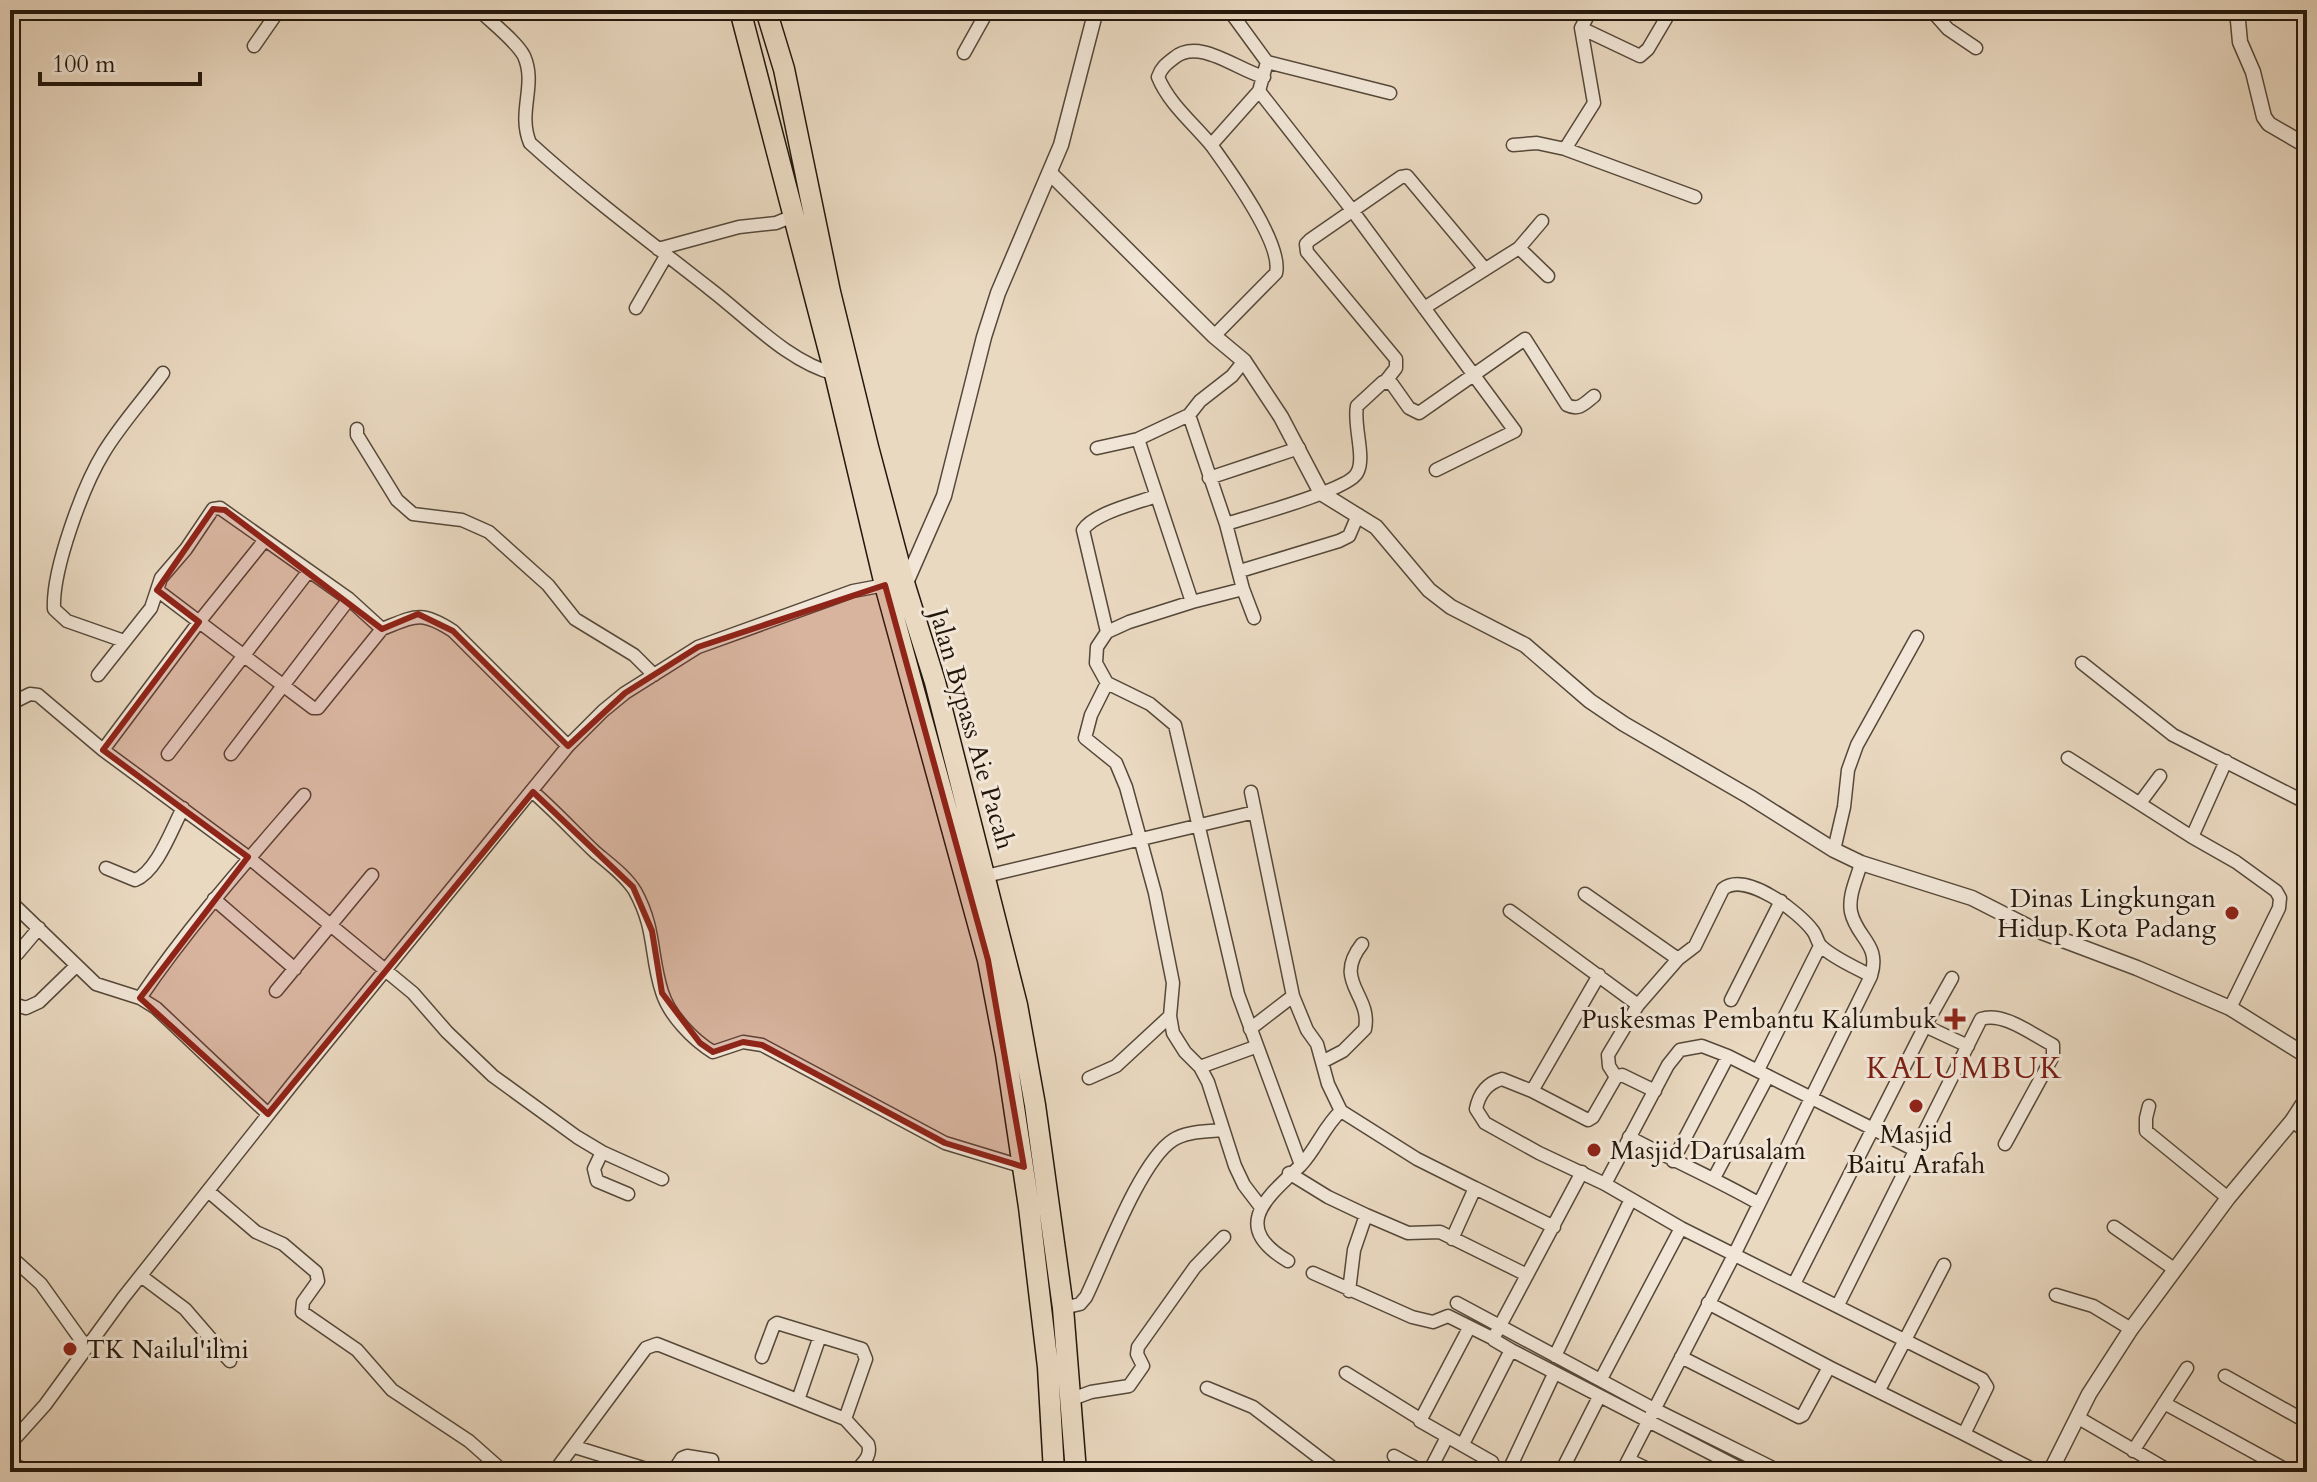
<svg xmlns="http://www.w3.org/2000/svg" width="2317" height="1482" font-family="Cardo,serif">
<rect width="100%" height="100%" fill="#ead9c1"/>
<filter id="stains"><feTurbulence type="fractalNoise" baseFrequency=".0025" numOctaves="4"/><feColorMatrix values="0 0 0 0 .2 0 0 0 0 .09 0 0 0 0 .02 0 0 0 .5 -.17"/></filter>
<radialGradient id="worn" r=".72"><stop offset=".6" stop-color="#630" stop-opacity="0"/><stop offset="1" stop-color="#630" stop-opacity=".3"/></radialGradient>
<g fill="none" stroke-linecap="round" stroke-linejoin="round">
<defs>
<path id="minor" d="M479 10C491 22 517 42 524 56 537 85 517 112 530 143 587 195 649 241 710 289 748 318 788 362 835 374
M1591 10 1581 28 1594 103 1565 149 1695 197
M1931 10 1948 29 1976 48
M1581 28 1640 56 1648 49 1671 10
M254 46 279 10
M964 53 988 10
M1267 62 1390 93
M1259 91 1352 210 1515 431 1436 470
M1211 145 1259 91 1267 62 1229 10
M1513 145 1537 143 1565 149
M1519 248 1548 276
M658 249 739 227 776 223 793 216
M636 308 666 256
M1424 308 1519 248 1542 221
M1214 336 1276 273C1283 244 1230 171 1212 146 1194 124 1169 104 1158 77 1161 68 1166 64 1174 58 1199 37 1237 70 1264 77
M1385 382 1396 368V359L1307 252 1306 244 1310 240 1401 177 1407 176 1484 268
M1189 415 1226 524 1243 589 1254 618
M357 429V435L397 500 413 514 462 520 489 532 548 585 575 619 634 655 654 675
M1097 448 1138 439
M1209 478 1299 448
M1226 524C1248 517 1349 490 1357 473 1366 458 1353 425 1357 406L1383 382 1392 384 1409 408 1419 413 1525 339 1567 405C1579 411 1584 404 1594 396
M1240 571 1339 541 1349 536 1358 515
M1243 589 1192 602 1129 622 1107 632 1097 647 1096 663 1107 683 1150 704 1175 725 1238 994 1301 1165
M157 590 313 708H318L382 629
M1192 602 1138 439 1189 415 1200 401 1232 376 1244 361
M1107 632 1083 530C1094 513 1137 503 1156 496
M124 641 67 621 54 609C52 570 83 486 104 452 121 424 144 399 163 373
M2082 663 2173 735 2307 803
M98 675 151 608 161 578 186 549 213 509 220 508 349 599 382 629C415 616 421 610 453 631L568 746
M1107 683 1091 715 1085 738 1116 763 1126 787 1155 893 1173 983 1170 1016 1173 1033 1185 1052 1200 1067 1208 1082 1235 1166 1244 1185 1260 1206
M10 704 30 694 38 695 103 750 248 857 413 993 447 1032 493 1076 577 1137 602 1152 662 1179
M103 750 199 622 264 541
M168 754 308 572
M231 754 349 599
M2068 758 2192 837 2226 761
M533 792C555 811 574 832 595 852 608 863 626 876 635 891 656 929 650 955 662 992 669 1015 693 1040 713 1052L743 1042 762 1045 945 1143 1024 1167
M1251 792 1293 996 1307 1030 1317 1044 1328 1084 1341 1111
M2140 803 2160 776
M2192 837 2236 862 2276 891 2280 898 2279 908 2230 1008
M1834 850 1844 807 1848 770 1857 745 1917 637
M106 868 135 880C157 872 172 828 183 808
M986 876 1255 812
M1585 894 1678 959
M214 899 295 969
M10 901 96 984 140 998 156 1008 268 1114
M1510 911 1638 1005
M17 954 39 928
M276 991 372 875
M140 998C189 926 247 861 304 795
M1731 1000 1781 901
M10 1003 26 1008 39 1002 76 966
M1925 1026 1968 1046
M1250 1029 1293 996
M1322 1062 1343 1051 1365 1029C1372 994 1332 982 1362 944
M1200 1067 1255 1047
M1758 1070 1820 946
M1616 1077 1609 1066 1608 1055 1638 1005 1678 959 1695 946 1723 889C1746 871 1799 912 1813 931 1817 936 1817 943 1822 947 1835 959 1855 967 1871 976
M1089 1078 1116 1066 1170 1016
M1532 1091 1599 975
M1655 1091 1622 1075 1616 1077 1593 1117 1588 1120 1532 1091 1502 1079C1487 1083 1479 1094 1476 1109L1485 1123 1539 1153 1605 1184 1681 1228 1982 1379 1987 1387 1964 1434 2038 1472
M2149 1106 2146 1118V1131L2228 1198
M2292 1121 2307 1132
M1629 1137C1672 1160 1716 1179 1758 1203
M602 1152 594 1169 597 1181 628 1194
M1673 1161 1728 1056 1915 1150
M1289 1173 1328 1197 1366 1215 1408 1233 1440 1232 1527 1275
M1714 1178 1768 1076
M1605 1184 1668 1065 1680 1050 1702 1046 1728 1056
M208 1191 256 1232 283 1244 316 1272 318 1281 303 1302 302 1312 357 1350 392 1390 469 1441 504 1472
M2114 1227 2174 1269
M1452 1239 1475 1188 1554 1227
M10 1256 41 1284 86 1347
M1288 1261C1230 1227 1266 1198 1300 1166 1316 1150 1324 1126 1341 1111L1417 1159 1475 1188
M1313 1273 1412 1317 1433 1322 1448 1316 1494 1339
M141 1276 185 1309 230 1361
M1794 1284 1925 1026 1952 978
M1349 1291 1354 1250 1366 1215
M2056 1295 2093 1306 2131 1329
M1457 1303 1654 1409 1781 1472
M1838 1305 1981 1019C2003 1011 2033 1035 2053 1045V1056L2005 1144
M1063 1308 1080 1304 1086 1297C1104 1260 1140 1161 1173 1140 1187 1131 1206 1132 1222 1130
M1469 1328 1420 1421 1492 1462 1493 1465 1490 1472
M1511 1350 1747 1472
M1555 1356 1631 1199
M762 1357 774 1325 777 1323 862 1349 866 1359 845 1419
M1681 1357 1799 1417 1803 1415 1829 1367 1708 1303
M1829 1367 1964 1434
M1346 1373 1420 1419
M2225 1376 2307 1422
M1601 1379 1681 1228
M1207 1388 1253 1407 1338 1472
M1879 1390 1944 1265
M1072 1399 1091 1392 1129 1386 1143 1366 1137 1354 1138 1347 1195 1267 1224 1237
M798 1400 820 1336
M2164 1403 2290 1472
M2077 1417 2171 1472
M10 1444 45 1405 123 1298 294 1082 568 746 603 711 625 693 698 647 853 591 885 585
M1463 1444 1511 1350 1494 1340V1337L1582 1172
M575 1447 656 1472
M2133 1451 2187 1368
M1394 1456 1423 1472
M1629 1460 1654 1472
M10 1464 33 1472
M554 1472 646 1348 657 1344 845 1419 868 1444C872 1456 863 1463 855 1472
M673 1472 682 1458 687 1456 712 1460
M1429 1472 1447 1437
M1508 1472 1554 1374
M1561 1472 1599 1397
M1622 1472 1734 1255 1871 976C1881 944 1857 939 1851 912 1848 895 1857 879 1861 863"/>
<path id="tertiary" d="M2237 10 2240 42 2253 72 2264 117 2269 124 2307 146
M1050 173 1214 336 1244 361 1281 417 1321 493 1376 527 1429 590 1451 607 1525 645 1590 701 1624 724 1750 797 1834 850 1861 863 1972 898 2031 928 2137 968 2230 1008 2307 1056
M905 585 944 496 984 337 998 293 1061 145 1096 10
M2050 1472 2089 1394 2131 1329 2228 1198 2292 1121 2307 1098"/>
<path id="trunk" d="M740 10 835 374 885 585 988 960 1006 1054 1029 1207 1048 1367 1054 1472
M766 10 784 69 830 292 868 447 905 586 935 682 1017 1005 1035 1105 1063 1308 1076 1472"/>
</defs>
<use href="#minor" stroke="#554839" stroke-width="15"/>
<use href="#tertiary" stroke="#554839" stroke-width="17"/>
<use href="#trunk" stroke="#23170c" stroke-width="23"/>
<use href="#minor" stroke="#f1e6d7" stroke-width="12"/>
<use href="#tertiary" stroke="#f1e6d7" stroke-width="14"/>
<use href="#trunk" stroke="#ead9c1" stroke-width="20"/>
</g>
<path fill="#8f2418" fill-opacity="0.2" stroke="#8f2418" stroke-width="6" stroke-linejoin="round" d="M213 509 225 510 382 629 418 614 453 631 568 746 625 693 698 647 885 585 988 960 1024 1167 945 1143 762 1045 743 1042 713 1052 700 1043 662 993 652 931 633 887 533 792 268 1114 140 998 248 857 103 750 199 622 157 590Z"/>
<g fill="#8f2418" stroke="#f1e6d7" stroke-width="3">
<circle cx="2232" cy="913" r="8"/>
<path d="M1951 1007h8v8h8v8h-8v8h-8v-8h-8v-8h8z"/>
<circle cx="1916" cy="1106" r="8"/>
<circle cx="1594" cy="1150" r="8"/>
<circle cx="70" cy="1349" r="8"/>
</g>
<g text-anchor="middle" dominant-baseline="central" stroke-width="6" stroke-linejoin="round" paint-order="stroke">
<g font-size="26" fill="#23170c" stroke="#f1e6d7">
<text transform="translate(972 729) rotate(74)">Jalan Bypass Aie Pacah</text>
</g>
<g font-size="26" fill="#23170c" stroke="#f1e6d7" text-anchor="end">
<text x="2216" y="898">Dinas Lingkungan<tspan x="2216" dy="30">Hidup Kota Padang</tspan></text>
<text x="1937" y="1019">Puskesmas Pembantu Kalumbuk</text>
<text x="1916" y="1134" text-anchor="middle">Masjid<tspan x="1916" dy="30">Baitu Arafah</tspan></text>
<text x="1610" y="1150" text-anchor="start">Masjid Darusalam</text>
<text x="86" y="1349" text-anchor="start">TK Nailul'ilmi</text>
</g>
<g font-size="30" letter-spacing="2" fill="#7a1f14" stroke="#f1e6d7">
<text x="1965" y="1068">KALUMBUK</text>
</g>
</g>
<rect width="2317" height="1482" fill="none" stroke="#ead9c1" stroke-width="40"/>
<rect x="12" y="12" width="2293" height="1458" fill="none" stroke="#23170c" stroke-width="4"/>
<rect x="20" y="20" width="2277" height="1442" fill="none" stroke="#23170c" stroke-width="2"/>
<path d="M40 72v12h160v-12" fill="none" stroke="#23170c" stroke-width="4"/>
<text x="52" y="72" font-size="24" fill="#23170c" stroke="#f1e6d7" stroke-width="6" paint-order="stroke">100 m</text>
<rect width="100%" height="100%" filter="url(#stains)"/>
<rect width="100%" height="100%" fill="url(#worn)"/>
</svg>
